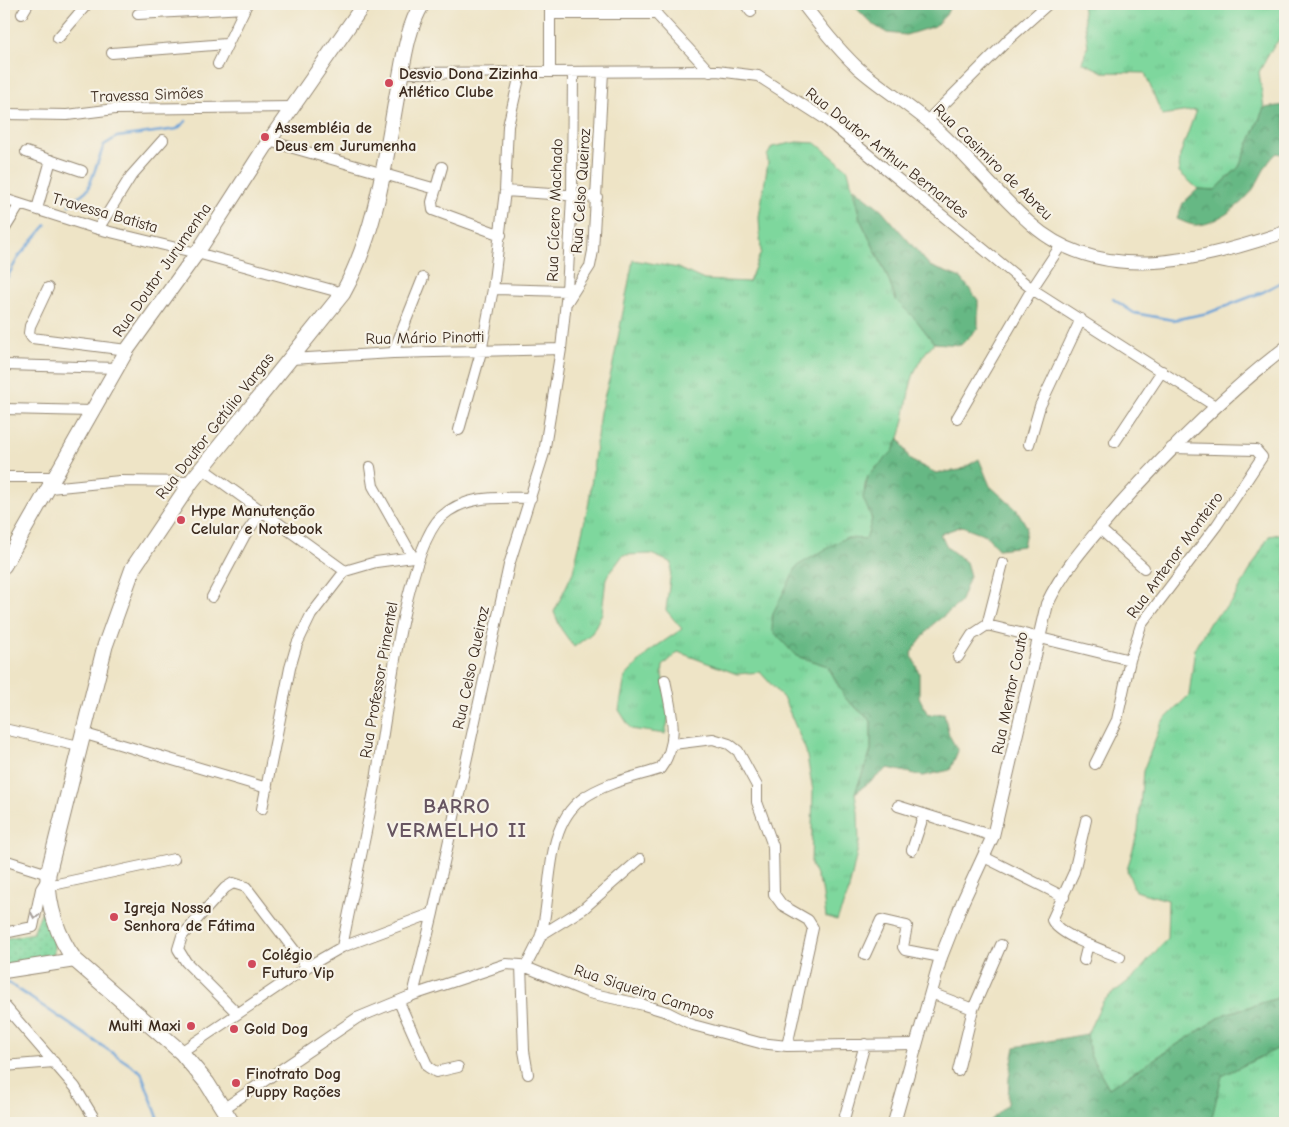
<svg xmlns="http://www.w3.org/2000/svg" width="1289" height="1127" font-family="'Comic Neue',sans-serif">
<defs>
<pattern id="grass-tufts" width="24" height="20" patternUnits="userSpaceOnUse" patternTransform="scale(1.25)"><rect width="24" height="20" fill="#7ed79d"/><path d="M3 7l-1-3M5 7V3M7 7l1-3M15 17l-1-3M17 17v-4M19 17l1-3" fill="none" stroke="#6eb987"/></pattern>
<pattern id="forest-crowns" width="20" height="18" patternUnits="userSpaceOnUse" patternTransform="scale(1.25)"><rect width="20" height="18" fill="#66b884"/><path d="M2 6a3 3 0 1 1 6 0M12 15a3 3 0 1 1 6 0" fill="none" stroke="#55966b"/></pattern>
<pattern id="park-dots" width="8" height="8" patternUnits="userSpaceOnUse" patternTransform="scale(1.25)"><rect width="8" height="8" fill="#7ed79d"/><path d="M2 2h.1M6 6h.1" fill="none" stroke="#6eb987" stroke-width="1.8" stroke-linecap="round"/></pattern>
</defs>
<rect width="100%" height="100%" fill="#f7f3e8"/>
<filter id="ink" filterUnits="userSpaceOnUse"><feTurbulence type="fractalNoise" baseFrequency=".02" numOctaves="2"/><feDisplacementMap in="SourceGraphic" scale="10" xChannelSelector="R" yChannelSelector="G"/><feConvolveMatrix kernelMatrix="1 2 1 2 8 2 1 2 1" color-interpolation-filters="sRGB"/></filter>
<filter id="wash" filterUnits="userSpaceOnUse"><feTurbulence type="fractalNoise" baseFrequency=".0096" numOctaves="4" result="noise"/><feDisplacementMap in="SourceGraphic" scale="20" xChannelSelector="R" yChannelSelector="G"/><feGaussianBlur stdDeviation="1.12" result="paint"/><feColorMatrix in="noise" values="0 0 0 0 0 0 0 0 0 0 0 0 0 0 0 0 0 1.4 0 .05"/><feComposite in="paint" operator="in"/></filter>
<g filter="url(#wash)">
<rect width="100%" height="100%" fill="#eee4c6"/>
<path fill="url(#grass-tufts)" stroke="#5c805e" d="M1082 4H1285V32L1271 50 1259 72 1264 108 1239 167 1215 190 1198 189 1179 172 1180 155 1196 110 1162 115 1145 73 1103 72 1082 62 1088 46Z
M797 142 816 143 848 170 860 219 886 273 896 300 918 322 934 343C900 377 913 413 894 449 889 460 874 466 868 477 860 494 867 501 871 517 873 523 868 533 866 539L845 538 773 613V630L796 656 828 666 845 698 871 721V751L855 793 858 812 859 843 848 894 837 920 826 917 822 888 811 865 813 791 806 751 784 699 760 672 737 674 678 652 663 666 662 675 670 712 665 734 631 729 619 710 625 677 651 650 682 629 666 610 672 563 651 554 623 555 606 578 602 613 592 633 574 647 561 629 554 612 573 572 589 502 600 412 612 369 633 260 678 268 704 280 749 282 761 252 759 217 768 162 767 156 772 147Z
M1285 533V992L1275 999 1225 1014 1109 1088 1090 1055 1087 1034 1103 1001 1136 975 1167 938 1168 900 1135 891 1127 870 1138 831 1143 771 1162 722 1189 695 1195 648 1210 622 1232 602 1269 536Z
M1285 1045V1123H1204L1212 1117 1221 1076Z"/>
<path fill="url(#forest-crowns)" stroke="#507151" d="M855 4H882L908 9 920 4H951L946 15 935 26 906 35 887 33 872 24 856 8Z
M1285 105V155L1277 153C1264 164 1261 179 1251 192 1240 206 1214 226 1195 225 1190 225 1182 221 1177 219L1183 203 1198 189 1215 190 1239 167 1264 108Z
M854 188 881 209 930 266 961 278 978 300V328L961 345 934 343 918 322 896 300 886 273 860 219Z
M899 438 910 460 936 473 960 470 979 459 990 486 1017 510 1027 527 1023 546 998 549 986 535 962 526 940 534 948 548 966 562 970 576 960 603 932 625 911 653 919 673V697L928 715 944 713 949 735 958 751 950 770 923 776 888 768 855 793 871 751V721L845 698 828 666 796 656 772 630 773 613 797 566 845 538 866 539 872 519 863 498 868 476 893 451Z
M1285 992V1045L1222 1076 1212 1117 1204 1123H987L1008 1104 1009 1078 1015 1047 1087 1034 1090 1055 1109 1088 1225 1014 1275 999Z"/>
<path fill="url(#park-dots)" stroke="#5c805e" d="M44 906 54 940V953L47 960 4 966V939L33 933Z"/>
<g fill="none" stroke-linecap="round" stroke-linejoin="round">
<path stroke="#67a1d7" stroke-width="2.5" d="M69 205 88 189 104 145 117 137 177 129 186 121
M4 283 19 256 46 225
M1113 299 1134 313 1173 320 1208 313 1263 292 1285 280
M4 980 141 1072 160 1123"/>
</g>
</g>
<g filter="url(#ink)">
<g fill="none" stroke-linecap="round" stroke-linejoin="round">
<defs>
<path id="minor" d="M550 4V71
M647 4 710 72
M745 4 751 12
M22 14 28 4
M138 14 245 8
M550 14H657
M58 38 87 4
M112 53 226 44
M218 64 247 4
M401 73 717 71 758 76 825 119 1032 289 1215 406
M4 114 67 115 115 109 292 107
M928 120 1010 38 1048 4
M269 141 436 189
M26 152 82 171
M442 167 432 202 433 210 501 235
M505 191 597 197
M4 199 98 229 197 253 343 293
M37 209 51 160
M98 229 131 176 163 140
M4 230 20 204
M48 288 30 326 29 333 32 338 127 350
M493 289 567 291
M567 302 590 266 593 251 603 72
M393 353 423 278
M291 359 393 353 561 349
M4 365 118 368
M4 409 92 411
M957 418 1032 289 1061 245
M459 430 481 352 493 289 505 191 508 126 520 74
M1115 442 1162 371
M1029 444 1040 406 1081 319
M370 467 373 486 413 557
M202 468 345 571
M4 477H56
M50 488 120 481 191 482
M1100 529 1144 568
M212 597 245 535 262 511
M987 625 1130 660
M958 657 972 635 987 625 1003 563
M4 729 79 746
M82 733 267 788
M673 744 713 739 729 744 738 751 757 786V802L773 846 774 894 782 905 808 920 813 928 787 1046
M1095 764 1117 720 1130 660 1141 625 1217 525 1262 457 1256 450 1171 448
M898 806 993 836
M262 809 290 668 297 644 311 615 345 571 376 562 413 557 418 559
M1086 820 1074 872 1052 920C1058 935 1104 951 1120 957
M912 850 924 814
M984 857 1064 897
M4 860 48 874
M48 886 174 859
M4 933 33 927 41 889 48 878
M541 935 583 909 640 859
M342 947C353 891 366 836 376 780 385 725 405 551 441 517 466 494 499 498 531 498
M865 955 881 920 907 926 903 947 905 950 941 957
M1084 960 1088 944
M521 965 524 1051 528 1074
M526 966C531 956 537 946 541 935 553 893 543 828 582 799 604 783 635 777 660 769 681 742 671 711 665 680
M931 993 973 1009
M413 995 433 913 509 565 544 453 561 349 567 291 572 196 573 72
M399 1002 428 1067 436 1072 458 1067
M4 1005 75 1087 97 1123
M237 1013 186 962 178 949 182 936 225 888 233 883 246 887 307 967
M181 1052 307 967 342 947 433 913
M4 1066 54 1062
M958 1071 973 1009 1001 945
M223 1109 357 1018 413 995 506 964 521 965 589 993 644 1005 667 1012 693 1025 760 1043 787 1046 915 1044
M844 1119 865 1044"/>
<path id="tertiary" d="M803 4C820 26 837 48 857 67 883 90 913 107 938 130 970 159 998 195 1031 224 1102 287 1204 260 1285 232
M894 1123 941 957 963 901 993 836 1047 604C1065 566 1092 538 1119 506 1170 449 1224 395 1285 348"/>
<path id="secondary" d="M4 566 127 350 197 253 269 141 364 4
M4 971 75 960"/>
<path id="primary" d="M232 1123 207 1083 181 1052 75 960C57 937 47 903 48 874L105 646 133 568 191 482 343 293C376 233 385 162 397 95 403 66 406 30 422 4"/>
</defs>
<use href="#minor" stroke="#948772" stroke-width="12"/>
<use href="#tertiary" stroke="#948772" stroke-width="14"/>
<use href="#secondary" stroke="#948772" stroke-width="16"/>
<use href="#primary" stroke="#948772" stroke-width="17"/>
<use href="#minor" stroke="#fff" stroke-width="10"/>
<use href="#tertiary" stroke="#fff" stroke-width="12"/>
<use href="#secondary" stroke="#fff" stroke-width="14"/>
<use href="#primary" stroke="#fff" stroke-width="15"/>
</g>
<defs><path id="oneway-chevron" d="M-2-3.5L2.5 0L-2 3.5" fill="none" stroke-width="1.6" stroke-linecap="round" stroke-linejoin="round" transform="scale(1.25)"/></defs>
<use stroke="#a79f9a" href="#oneway-chevron" transform="translate(35 916) rotate(101)"/>
</g>
<g fill="#d1495b" stroke="#f7f3e8" stroke-width="2">
<circle cx="389" cy="83" r="5"/>
<circle cx="265" cy="137" r="5"/>
<circle cx="181" cy="520" r="5"/>
<circle cx="114" cy="917" r="5"/>
<circle cx="252" cy="964" r="5"/>
<circle cx="191" cy="1026" r="5"/>
<circle cx="234" cy="1029" r="5"/>
<circle cx="236" cy="1083" r="5"/>
</g>
<g text-anchor="middle" dominant-baseline="central" stroke-width="4.5" stroke-linejoin="round" paint-order="stroke">
<g font-size="16" font-weight="bold" fill="#3b2a1e" stroke="#f7f3e8" text-anchor="start">
<text x="399" y="74">Desvio Dona Zizinha<tspan x="399" dy="18">Atlético Clube</tspan></text>
<text x="275" y="128">Assembléia de<tspan x="275" dy="18">Deus em Jurumenha</tspan></text>
<text x="191" y="511">Hype Manutenção<tspan x="191" dy="18">Celular e Notebook</tspan></text>
<text x="124" y="908">Igreja Nossa<tspan x="124" dy="18">Senhora de Fátima</tspan></text>
<text x="262" y="955">Colégio<tspan x="262" dy="18">Futuro Vip</tspan></text>
<text x="181" y="1026" text-anchor="end">Multi Maxi</text>
<text x="244" y="1029">Gold Dog</text>
<text x="246" y="1074">Finotrato Dog<tspan x="246" dy="18">Puppy Rações</tspan></text>
</g>
<g font-size="16" fill="#3b2a1e" stroke="#f7f3e8">
<text transform="translate(147 95) rotate(-2)">Travessa Simões</text>
<text transform="translate(887 153) rotate(38)">Rua Doutor Arthur Bernardes</text>
<text transform="translate(993 162) rotate(44)">Rua Casimiro de Abreu</text>
<text transform="translate(581 191) rotate(-86)">Rua Celso Queiroz</text>
<text transform="translate(555 210) rotate(-88)">Rua Cícero Machado</text>
<text transform="translate(105 213) rotate(16)">Travessa Batista</text>
<text transform="translate(162 270) rotate(-55)">Rua Doutor Jurumenha</text>
<text transform="translate(425 338) rotate(-1)">Rua Mário Pinotti</text>
<text transform="translate(215 426) rotate(-52)">Rua Doutor Getúlio Vargas</text>
<text transform="translate(1175 555) rotate(-54)">Rua Antenor Monteiro</text>
<text transform="translate(471 668) rotate(-78)">Rua Celso Queiroz</text>
<text transform="translate(379 680) rotate(-80)">Rua Professor Pimentel</text>
<text transform="translate(1010 693) rotate(-78)">Rua Mentor Couto</text>
<text transform="translate(644 992) rotate(18)">Rua Siqueira Campos</text>
</g>
<g font-size="21" font-weight="bold" letter-spacing="1" fill="#675561" stroke="#f7f3e8">
<text x="457" y="806">BARRO<tspan x="457" dy="24">VERMELHO II</tspan></text>
</g>
</g>
<rect width="1289" height="1127" fill="none" stroke="#f7f3e8" stroke-width="20"/>
</svg>
